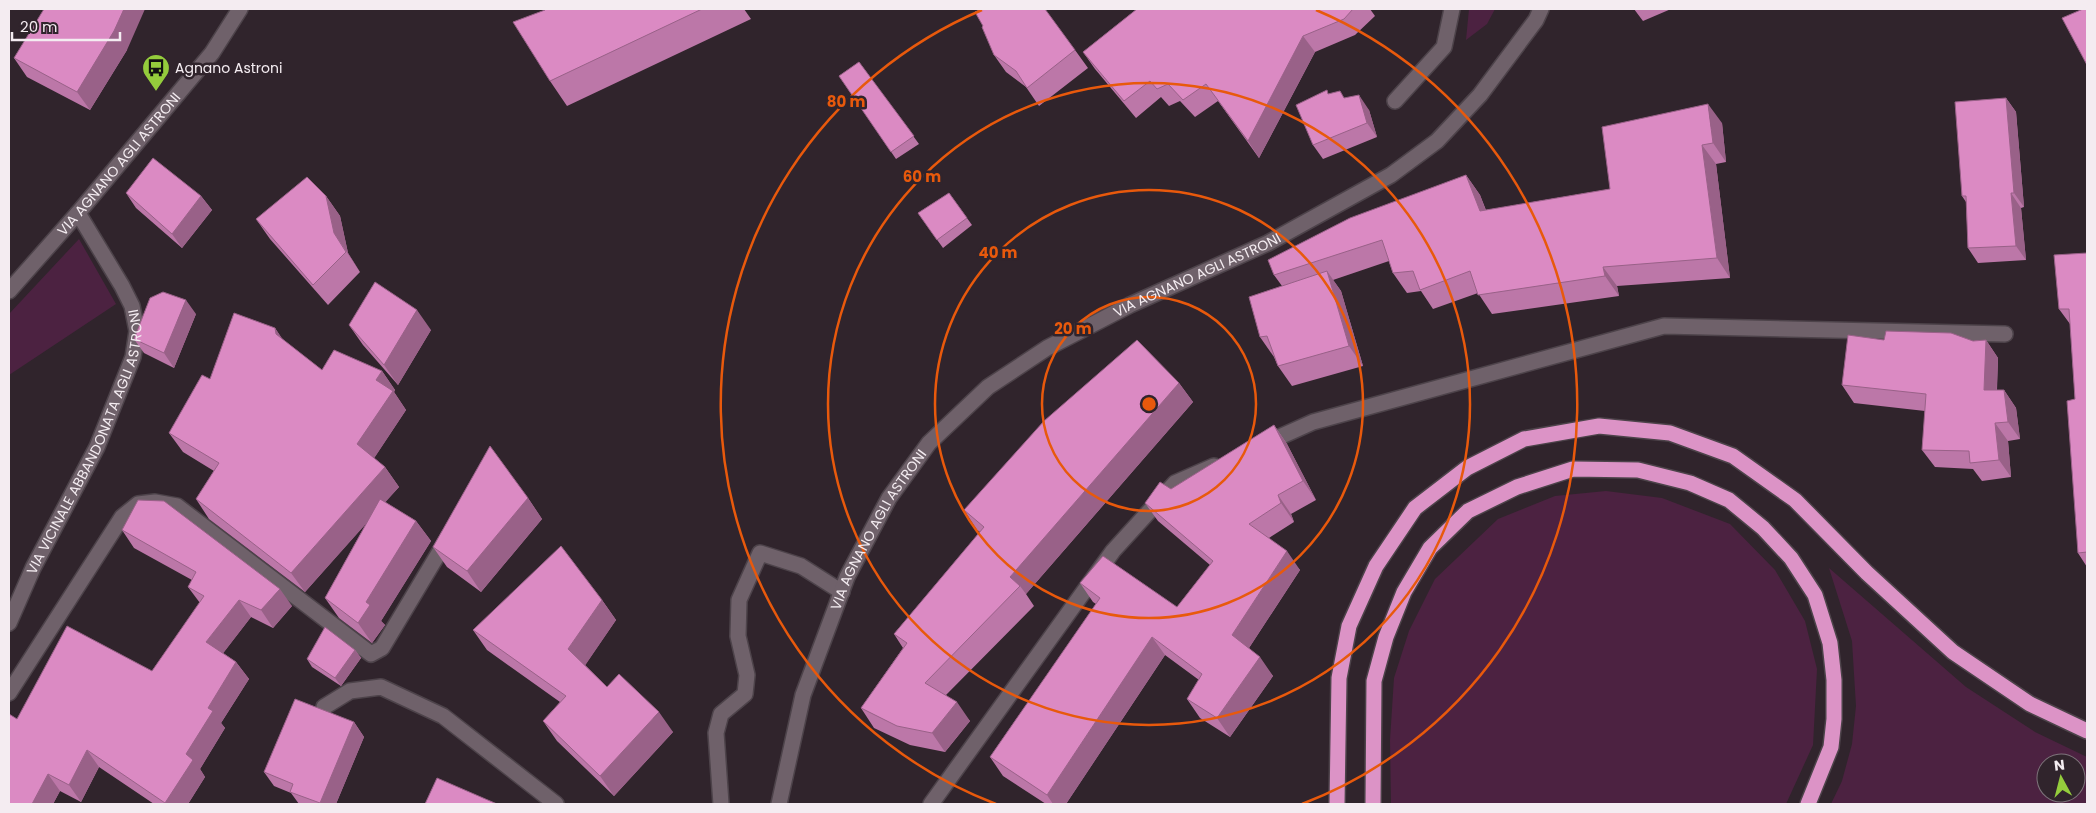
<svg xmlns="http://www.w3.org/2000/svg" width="2096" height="813" font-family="Poppins,sans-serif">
<rect width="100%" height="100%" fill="#30242c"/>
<path fill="#4c2241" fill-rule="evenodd" d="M1469 9H1495L1487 24 1466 40Z
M79 239 116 304 9 375V314Z
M1606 491 1662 498 1730 524 1775 570 1805 621 1817 669 1813 745 1786 804H1391L1390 740 1394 678 1409 631 1435 579 1498 519 1555 496Z
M1829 568 1966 687 2035 732 2087 757V804H1831L1842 781 1852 744 1856 706 1852 641ZM2046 763H2076V793H2046Z"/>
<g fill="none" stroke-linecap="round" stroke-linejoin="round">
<defs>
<g id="minor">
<path d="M1395 101 1444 47 1452 9"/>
<path id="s1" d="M9 291 78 213 212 53 240 9"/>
<path d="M1264 444 1313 422 1664 326 2005 334"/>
<path id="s2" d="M9 623 33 568 97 447 133 357 137 331 132 306 122 286 78 213"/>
<path d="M9 693 122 517 138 504 155 502 177 506 371 654 382 648 449 536"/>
<path d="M324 707 350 691 381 687 443 716 556 804"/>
<path d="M721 804 716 733 721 714 745 694 747 675 738 636 739 600 760 553 801 566 842 592"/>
<path id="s3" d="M779 804 803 695 847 577 889 498 929 443 988 387 1047 348 1130 305 1268 243 1391 175 1437 141 1480 95 1536 20 1541 9"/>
<path d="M931 804 1113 551 1175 483 1214 466"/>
</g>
<path id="highway" d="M1337 804 1339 678 1349 626 1376 566 1415 508 1467 468 1524 439 1599 426 1670 433 1733 456 1795 500 1867 573 1953 652 2030 704 2087 731
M1373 804 1374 681 1386 637 1404 592 1430 548 1468 511 1517 487 1573 469 1638 470 1690 483 1729 500 1763 528 1791 558 1815 595 1830 643 1834 680V719L1831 747 1808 804"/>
</defs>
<use href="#minor" stroke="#4d434a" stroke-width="18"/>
<use href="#highway" stroke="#4d434a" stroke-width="18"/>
<use href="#minor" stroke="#6f616a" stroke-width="15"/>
<use href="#highway" stroke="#dc93c6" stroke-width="15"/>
</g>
<path fill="#bc77a8" d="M544 9H744L751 19 567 106 550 81 545 10Z
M1137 9H1370L1375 16 1355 35 1315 52 1259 158 1218 101 1195 117 1180 101 1169 106 1161 97 1136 118 1095 69 1083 52Z
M1634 9H1671L1643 21Z
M983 26 1075 50 1088 68 1039 106 1026 87 1006 72 994 55Z
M127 50 90 110 27 77 14 58Z
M859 62 919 144 896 159 839 76Z
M1329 94 1344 98 1369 110 1377 137 1323 159 1313 145Z
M2006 98 2016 112 2024 207 2021 208 2026 260 1978 263 1968 248 1966 202 1962 196Z
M1722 123 1726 162 1716 164 1730 278 1617 286 1619 296 1492 314 1478 293 1433 309 1421 291 1407 293 1393 273 1389 261 1333 280 1341 291 1363 366 1292 386 1278 366 1274 357 1260 337 1282 286 1274 275 1466 175 1480 195 1486 210 1610 189Z
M126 193 201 196 212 210 182 248 136 208Z
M949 193 972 225 943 248 918 213Z
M326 196 340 216 348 253 360 272 328 305 270 239 256 219Z
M2087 253V567L2078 553 2075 399 2070 324 2059 309Z
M196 314 174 368 144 353 134 339Z
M349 325 431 330 398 385 363 345Z
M275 328 282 339 322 370 382 371 395 390 394 392 406 410 374 458 385 467 399 487 385 502 416 521 431 541 381 621 385 625 372 643 339 618 325 598 367 522 305 592 209 519 196 499 214 471 183 452 169 433 210 379Z
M1986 340 1998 358 1997 390H2004L2016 408 2020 439 2008 441 2011 477 1982 481 1973 469 1935 467 1922 450 1925 411 1854 403 1842 385 1973 341Z
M1179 383 1193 402 1026 594 1034 606 946 695 970 721 945 752 910 745 874 728 861 708 903 648 894 634 980 532 977 530 964 510Z
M1274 425 1287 444 1316 500 1291 514 1294 522 1269 538 1300 570 1249 648 1273 676 1230 737 1200 718 1187 699 1199 680 1165 655 1066 804H1046L1003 776 990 757 1096 604 1093 602 1080 583 1177 607 1210 565 1158 521 1145 503 1171 489Z
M528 498 542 519 481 592 447 567 433 547Z
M122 530 292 606 273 628 251 617 223 653 236 662 249 679 221 723 225 728 200 769 205 777 188 804H154L99 767 81 802 60 791 53 804H9L17 719 152 671 200 603 188 587 192 580 134 548Z
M602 600 616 620 585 665 607 687 673 732 614 796 557 741 543 721 560 702 487 650 473 630Z
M355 650 361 658 341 686 312 667 307 659Z
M354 722 364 737 336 804H299L291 793 274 786 264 772Z"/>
<path fill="#996188" d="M124 9H145L127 50 90 110 77 92Z
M1303 36 1315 52 1259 158 1248 141Z
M1359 95 1369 110 1377 137 1367 123Z
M2006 98 2016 112 2024 207 2014 193Z
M1708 104 1722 123 1726 162 1713 143Z
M1702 145 1716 164 1730 278 1717 258Z
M1466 175 1480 195 1493 230 1480 211Z
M2011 193 2021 208 2026 260 2016 246Z
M201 196 212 210 182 248 172 234Z
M326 196 340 216 348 253 360 272 334 233Z
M1603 267 1617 286 1619 296 1605 276Z
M1327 271 1341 291 1363 366 1349 346Z
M186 300 196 314 174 368 164 353Z
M417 310 431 330 398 385 384 365Z
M275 328 288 347 276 334Z
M1986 340 1998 358 1996 408 1984 390Z
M382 371 395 390 394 392 406 410 371 463 357 444 376 380Z
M1179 383 1193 402 1026 594 1020 586 1010 577Z
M2004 390 2016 408 2020 439 2008 422Z
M1995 423 2008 441 2011 477 1999 460Z
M1274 425 1287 444 1316 500 1303 481Z
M385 467 399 487 305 592 291 573Z
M1278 495 1291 514 1294 522 1281 503Z
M528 498 542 519 481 592 467 571Z
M416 521 431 541 381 621 385 625 372 643 358 623 366 602Z
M1287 551 1300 570 1245 654 1232 635Z
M280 589 292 606 273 628 261 610Z
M239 600 251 617 218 660 206 642Z
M602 600 616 620 582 670 568 649Z
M1152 637 1165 655 1066 804H1053L1047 795Z
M355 650 361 658 341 686 335 678Z
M1260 657 1273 676 1230 737 1217 718Z
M236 662 249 679 221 723 225 728 200 769 205 777 188 804H166L165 803 186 754 208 708Z
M957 702 970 721 945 752 932 733Z
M659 712 673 732 614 796 600 776Z
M354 722 364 737 336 804H321L320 803Z
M87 750 99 767 81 802 69 785Z
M48 774 60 791 53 804H32Z"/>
<path fill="#db8ac3" stroke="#996188" d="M44 9H124L114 31 77 92 14 58Z
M544 9H702L550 81 513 22 545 10Z
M982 9H1045L1075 50 1027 88 1016 71 994 55 982 27 983 26 975 12Z
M1137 9H1353L1344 19 1303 36 1248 141 1206 84 1183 100 1168 84 1157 89 1150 81 1124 101 1083 52Z
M2083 9H2087V65L2062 18Z
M859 62 914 136 891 152 839 76Z
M1327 90 1328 94 1340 91 1344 98 1359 95 1367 123 1313 145 1296 105Z
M2006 98 2014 193H2011L2016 246 1968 248 1966 196H1962L1955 102Z
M1708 104 1713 143 1702 145 1717 258 1603 267 1605 276 1478 295 1470 271 1420 290 1413 271 1393 273 1382 240 1274 275 1268 260 1350 218 1466 175 1480 211 1610 189 1602 127Z
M153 158 201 196 172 234 126 193Z
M307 177 326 196 334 233 346 252 313 285 256 219Z
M949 193 967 218 937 240 918 213Z
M2087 253V552L2078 553 2067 401 2075 399 2069 309H2059L2054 255Z
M1327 271 1349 346 1278 366 1267 336 1260 337 1249 297Z
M375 282 417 310 384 365 349 325Z
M163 292 186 300 164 353 134 339 150 298Z
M234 313 275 328 276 334 322 370 334 350 382 371 376 380 393 391 357 444 385 467 291 573 196 499 219 463 169 433 202 375 210 379Z
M1886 331 1951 333 1973 341 1986 340 1984 390H2004L2008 422 1995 423 1999 460 1970 463 1969 451 1922 450 1926 394 1842 385 1848 335 1884 340Z
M1137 340 1179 383 1010 577 1020 586 925 683 957 702 932 733 897 726 861 708 907 643 894 634 984 527 964 510 1044 421Z
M1274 425 1303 481 1278 495 1281 503 1249 524 1287 551 1232 635 1260 657 1217 718 1187 699 1202 674 1152 637 1047 795 990 757 1100 598 1080 583 1103 556 1177 607 1213 561 1145 503 1160 482 1171 489Z
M490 446 528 498 467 571 433 547Z
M380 499 416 521 366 602 370 605 358 623 325 598Z
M138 500 164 501 280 589 261 610 239 600 206 642 236 662 208 708 213 711 186 754 193 760 165 803 87 750 69 785 48 774 32 804H9V714L17 719 67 626 152 671 204 596 188 587 196 572 122 530Z
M561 546 602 600 568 649 607 687 619 674 659 712 600 776 543 721 566 696 473 630Z
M325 627 355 650 335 678 307 659Z
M295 699 354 722 320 803 290 792 293 784 264 772Z
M437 778 497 804H425Z"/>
<g fill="none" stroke="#e8590c" stroke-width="2.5">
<circle cx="1149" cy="404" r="107"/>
<circle cx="1149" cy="404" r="214"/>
<circle cx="1149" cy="404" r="321"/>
<path d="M996 804A428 428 0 0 1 982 10M1316 10A428 428 0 0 1 1302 804"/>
</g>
<defs>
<symbol id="bus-pin" viewBox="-11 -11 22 30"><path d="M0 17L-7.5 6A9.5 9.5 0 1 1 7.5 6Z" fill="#94cc3c" stroke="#30242c"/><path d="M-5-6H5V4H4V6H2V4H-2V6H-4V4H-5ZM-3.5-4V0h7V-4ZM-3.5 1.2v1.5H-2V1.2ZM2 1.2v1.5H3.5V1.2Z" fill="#111"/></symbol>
</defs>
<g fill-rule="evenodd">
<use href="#bus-pin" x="140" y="52" width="32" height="43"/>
</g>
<g text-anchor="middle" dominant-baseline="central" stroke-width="5" stroke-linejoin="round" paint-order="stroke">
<g font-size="14" fill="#f4ecf1" stroke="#30242c" text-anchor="start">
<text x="175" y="68">Agnano Astroni</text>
</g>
<g font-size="14" fill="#f4ecf1" stroke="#30242c">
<text stroke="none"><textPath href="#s1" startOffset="168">VIA AGNANO AGLI ASTRONI</textPath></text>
<text stroke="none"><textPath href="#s3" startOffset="714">VIA AGNANO AGLI ASTRONI</textPath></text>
<text stroke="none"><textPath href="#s2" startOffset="198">VIA VICINALE ABBANDONATA AGLI ASTRONI</textPath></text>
<text stroke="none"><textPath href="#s3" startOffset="294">VIA AGNANO AGLI ASTRONI</textPath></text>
</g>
</g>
<circle cx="1149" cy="404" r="8" fill="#e8590c" stroke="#30242c" stroke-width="2.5"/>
<g font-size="15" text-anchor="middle" font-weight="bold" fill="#e8590c" stroke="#30242c" stroke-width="5" stroke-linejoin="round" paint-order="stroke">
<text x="846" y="107">80 m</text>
<text x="922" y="182">60 m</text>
<text x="998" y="258">40 m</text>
<text x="1073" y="334">20 m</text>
</g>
<rect width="2096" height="813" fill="none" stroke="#f4ecf1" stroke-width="20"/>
<g transform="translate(2061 778) rotate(353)"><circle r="24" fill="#30242c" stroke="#7e747b"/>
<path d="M0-4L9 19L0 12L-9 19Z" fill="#94cc3c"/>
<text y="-8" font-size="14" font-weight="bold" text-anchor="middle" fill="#f4ecf1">N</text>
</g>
<path d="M12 32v8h108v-8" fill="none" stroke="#f4ecf1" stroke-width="2.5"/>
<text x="20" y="32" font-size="15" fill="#f4ecf1" stroke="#30242c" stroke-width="4" paint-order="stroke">20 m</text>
</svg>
